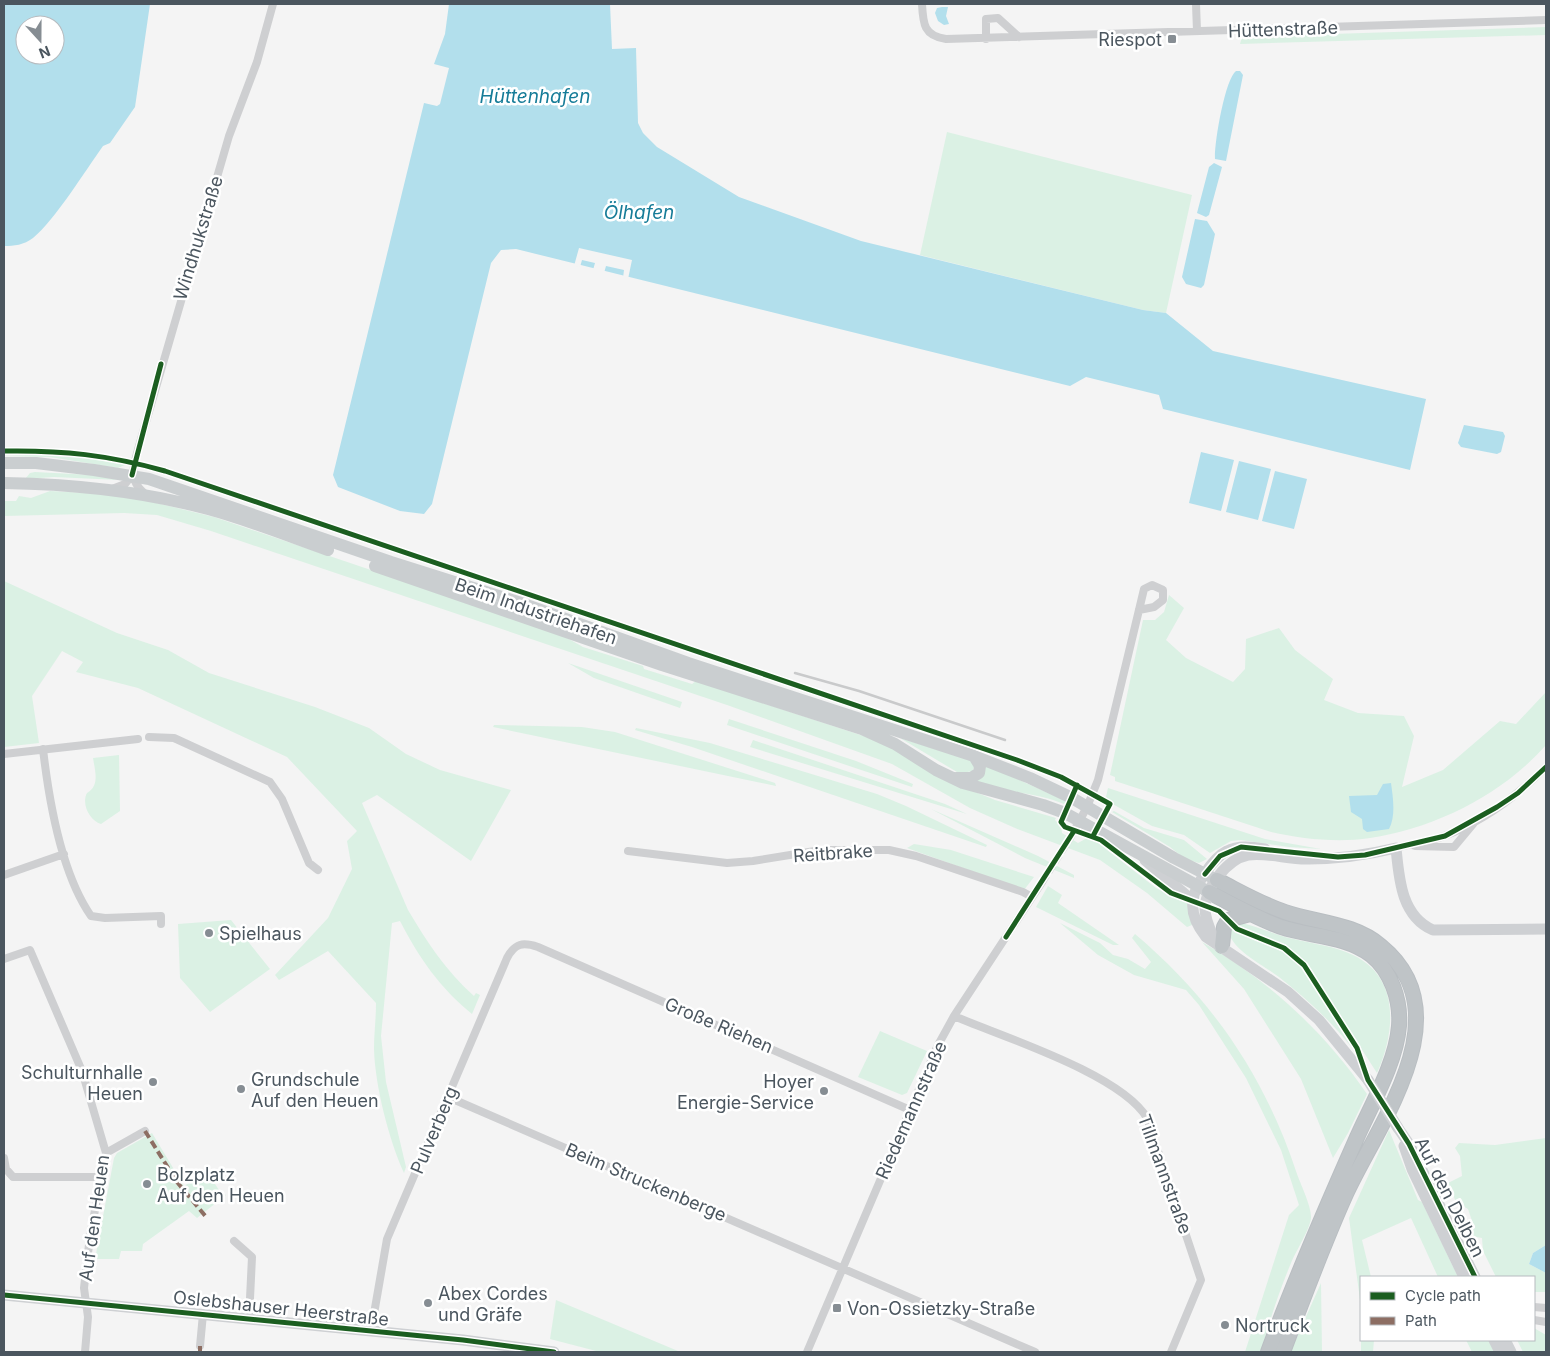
<svg xmlns="http://www.w3.org/2000/svg" width="1550" height="1356" font-family="Inter,sans-serif">
<rect width="100%" height="100%" fill="#f4f4f4"/>
<path fill="#dbf1e4" d="M1546 27V35L1240 44 1242 37Z
M947 132 1192 195 1166 313 1143 310 920 255Z
M62 454 127 464 118 468 50 457 4 456Z
M35 472 93 475 119 480 54 477 25 479 30 473Z
M50 491 124 495 214 517 560 634 583 647 643 666 644 669 692 684 696 681 882 742 943 779 995 800 1056 818 1055 820 1061 826 1062 833 1078 843 1087 838 1093 839 1156 888 1187 903 1192 925 1187 927 1147 893 1100 860 1015 828 970 808 892 764 727 705 211 531 157 515 124 513 4 516V501H16L19 496 31 498Z
M4 581 117 633 168 650 209 673 315 707 369 728 406 754 440 770 511 790 471 861 377 795 362 803 408 910C427 942 446 971 474 996L476 993 480 995 472 1014C440 988 419 958 400 921L392 923 381 1036 386 1082 406 1167 404 1173C389 1140 375 1086 374 1049 374 1034 376 1019 376 1003L328 951 279 980 275 975 328 918 352 869 347 841 357 831 287 757 138 688 76 672 83 662 62 651 32 696 39 743 4 747Z
M1169 595 1184 608 1166 640 1186 658 1233 682 1245 669 1246 639 1279 628 1295 650 1333 679 1324 700 1358 713 1404 716 1414 736 1402 787 1443 770 1500 721 1516 724 1546 692V745C1502 795 1435 828 1370 838 1338 843 1302 839 1271 832L1115 781V777L1110 775 1143 620H1155L1164 612Z
M568 663 682 702 680 708 594 678Z
M729 719 856 761 913 784 912 787 727 725Z
M494 725 582 727 615 732 775 783 776 786 493 727Z
M636 728 710 743 877 794 906 806 987 845 986 847 692 747 635 730Z
M900 738 970 760 975 766 972 771 963 773 957 772Z
M753 740 945 804 967 814 750 747Z
M119 755 120 811 101 824C90 821 81 804 87 793 100 786 95 771 93 758Z
M986 765 1066 801 1064 804C1034 791 1000 793 973 781Z
M1108 788 1265 839 1321 849 1289 847 1241 840 1231 841 1210 853 1184 835 1152 826 1109 802 1106 797Z
M931 809 1038 856 1074 875V878L1025 858Z
M1114 811 1144 828 1184 840 1207 859 1199 863 1185 859 1170 847 1112 812Z
M914 844 951 850 1034 877 1024 890 907 848Z
M1048 886 1062 895 1058 903 1119 945H1113L1036 907Z
M231 920 270 969 210 1012 180 978 178 924Z
M1238 922C1257 926 1275 935 1294 939 1313 944 1335 946 1353 955 1401 978 1395 1033 1377 1073L1312 972 1299 955 1288 948 1241 927 1235 923Z
M1060 923 1100 943 1113 955 1128 959 1145 969 1151 962 1132 938 1135 934C1213 1000 1265 1077 1297 1174 1301 1185 1312 1208 1311 1218 1310 1229 1296 1251 1291 1263 1279 1292 1269 1322 1261 1352H1245L1289 1215 1299 1205 1281 1150 1246 1078 1199 1005 1186 990 1134 975 1098 955Z
M1230 925C1249 941 1272 943 1291 957 1311 971 1340 1026 1355 1049H1353C1332 1022 1306 998 1279 977 1262 964 1236 953 1228 932Z
M1202 942C1268 980 1324 1031 1367 1094L1348 1133 1333 1158 1301 1079 1244 989Z
M880 1031 927 1051 907 1093 902 1095 858 1077Z
M1389 1130 1418 1200 1422 1202 1458 1277H1438L1411 1218 1362 1240 1371 1277H1361V1307L1349 1218Z
M152 1133 184 1186 207 1172 221 1193 226 1195 197 1218 189 1211 143 1244 142 1251H121L119 1259H95L114 1158 117 1153Z
M1546 1138V1245L1533 1253 1529 1264 1546 1273V1292H1534V1277H1496L1483 1251 1482 1238 1471 1236 1469 1231 1472 1221 1468 1209 1456 1202 1448 1183 1462 1176 1460 1156 1455 1148 1459 1143 1495 1145Z
M1321 1283 1322 1352H1290L1292 1348Z
M556 1300 678 1351 681 1352H600L550 1339Z
M1534 1328 1546 1335V1352H1523L1517 1340H1534Z
M1361 1340H1374L1373 1352H1361Z
M1466 1340H1489L1495 1352H1472Z"/>
<path fill="#b2dfec" fill-rule="evenodd" d="M4 4H150L135 107 110 143 103 146C85 171 55 220 33 238 24 245 14 246 4 246ZM25 25H55V55H25Z
M449 4H610L612 49 636 48 638 123 643 133 657 147 739 197 861 241 1143 310 1166 313 1213 351 1426 399 1410 470 1163 409 1159 395 1086 377 1070 386 516 249 501 250 491 263 432 504 424 514 400 511 338 487 333 475 424 103 437 106 440 104 449 68 434 64 445 34Z
M942 7H948L946 16 949 24 944 25 938 21 935 13 937 8Z
M1236 71H1240L1243 75 1226 161 1215 159C1214 144 1225 79 1236 71Z
M1214 163 1222 167 1209 215 1206 217 1197 213 1209 167Z
M1195 219 1207 221 1215 234 1204 285 1201 288 1186 284 1182 277Z
M1464 425 1503 432 1505 436 1501 452 1497 454 1461 447 1458 443Z
M1201 452 1234 460 1221 511 1189 503Z
M1239 461 1271 469 1258 520 1226 512Z
M1275 471 1307 479 1294 529 1262 521Z
M1391 783C1393 798 1396 816 1389 829L1367 832 1363 829 1362 819 1351 812 1349 796 1377 795 1383 784Z
M1546 1245V1273L1529 1264 1533 1253Z"/>
<path fill="#f4f4f4" d="M579 248 632 260 628 279 623 278 624 270 606 266 604 273 593 270 595 263 582 260 580 267 574 266Z"/>
<g fill="none" stroke-linecap="round" stroke-linejoin="round">
<path stroke="#d2d4d6" stroke-width="8" stroke-dasharray="8 4" stroke-linecap="butt" d="M1042 882 1071 836"/>
<defs>
<path id="highway" d="M1217 880C1239 891 1261 904 1285 912 1318 923 1354 923 1381 946 1464 1014 1378 1124 1346 1194 1323 1245 1303 1299 1283 1352
M1209 892C1233 905 1256 918 1281 927 1311 937 1344 935 1371 955 1391 971 1401 1000 1399 1026 1396 1064 1370 1107 1355 1142 1324 1212 1294 1281 1268 1352
M1222 946 1224 927 1228 920 1250 914"/>
</defs>
<use href="#highway" stroke="#b9bec2" stroke-width="16"/>
<path stroke="#cecfd1" stroke-width="8" d="M922 4C923 24 924 36 946 39L1546 20
M1196 4 1197 31
M986 39V19L998 18 1019 37
M112 489 125 484 132 475
M144 493C127 478 134 466 139 446L229 136 257 62 273 4
M149 737 174 738 270 782 282 799 309 863 318 870
M43 749C49 801 61 873 91 916L105 918 161 916V924
M4 754 138 739
M1071 836 1087 807 1098 780 1139 610 1144 589 1152 585 1163 590V600L1154 607 1139 610
M1415 846 1454 847 1474 823
M1396 848C1411 843 1429 842 1444 836 1482 822 1518 795 1546 767
M628 851 727 863 753 861 821 850H889L916 856 1023 892 1032 897
M4 875 64 854
M4 959 30 950 82 1071 106 1153 90 1236 84 1288 88 1317 85 1352
M954 1016C1003 1037 1121 1074 1147 1118L1201 1280 1171 1352
M448 1097 1035 1352
M106 1153 145 1131
M4 1158 6 1169 13 1177H102
M234 1241 252 1257 249 1319
M1534 1307 1546 1308
M1534 1320 1546 1322
M371 1331 387 1239 507 958C515 943 523 942 538 947L910 1110
M200 1346 203 1314
M807 1352 937 1047 954 1016 1042 882"/>
<path stroke="#ced0d3" stroke-width="11" d="M1265 849C1253 847 1238 845 1227 851 1213 858 1194 886 1193 901 1191 915 1198 927 1206 937L1288 992 1319 1020 1368 1080
M1145 860 1193 901
M1215 941C1211 931 1205 920 1205 909 1205 888 1227 859 1248 855 1268 852 1289 860 1309 859 1338 859 1367 855 1396 848 1399 878 1401 916 1433 930L1546 929
M1398 1128 1409 1144 1475 1277
M1404 1146 1412 1169 1464 1277
M4 1295 463 1340 554 1352
M1494 1340 1500 1352
M1505 1340 1511 1352"/>
<path stroke="#caced0" stroke-width="12" d="M4 463H36L94 470 149 479 391 562 518 602 688 663 974 756 1030 778 1072 798 1174 858 1217 880
M4 483C73 484 141 491 208 509 249 520 288 536 328 550
M375 566 662 665 862 729 895 744 936 770 963 783 1043 805 1065 813 1209 892
M956 778H971L979 773 980 766 974 756"/>
<use href="#highway" stroke="#bfc4c7" stroke-width="14"/>
<path stroke="#c9cacb" stroke-width="2.5" d="M795 673 859 691 1005 740"/>
<path stroke="#ced0d3" stroke-width="11" d="M1368 1080 1398 1128"/>
<path stroke="#8d6e63" stroke-width="4" stroke-dasharray="8 4" stroke-linecap="butt" d="M145 1131 177 1182 207 1218
M200 1352V1346"/>
<defs>
<path id="cycleway" d="M4 451C62 450 109 455 165 471L1017 760 1061 777 1110 804 1093 836
M132 475 161 364
M1077 785 1061 822 1065 827 1101 840 1171 893 1219 911 1237 929 1284 948 1304 965 1357 1048 1368 1080 1409 1144 1475 1277
M1205 874 1220 856 1241 847 1338 857 1365 855 1445 836 1497 807 1518 793 1546 767
M1006 937 1074 831
M4 1295 463 1340 554 1352"/>
</defs>
<use href="#cycleway" stroke="#fff" stroke-width="8"/>
<use href="#cycleway" stroke="#1b5e20" stroke-width="5"/>
</g>
<g fill="#868d93" stroke="#fff" stroke-width="2">
<rect x="1167" y="34" width="10" height="10" rx="2.5"/>
<circle cx="209" cy="933" r="5"/>
<circle cx="153" cy="1082" r="5"/>
<circle cx="241" cy="1089" r="5"/>
<circle cx="824" cy="1091" r="5"/>
<circle cx="147" cy="1184" r="5"/>
<circle cx="428" cy="1303" r="5"/>
<rect x="832" y="1303" width="10" height="10" rx="2.5"/>
<circle cx="1225" cy="1325" r="5"/>
</g>
<g text-anchor="middle" dominant-baseline="central" stroke-width="5" stroke-linejoin="round" paint-order="stroke">
<g font-size="18" fill="#4b565f" stroke="#fff">
<text transform="translate(1283 29) rotate(-2)">Hüttenstraße</text>
<text transform="translate(198 238) rotate(-73)">Windhukstraße</text>
<text transform="translate(536 611) rotate(19)">Beim Industriehafen</text>
<text transform="translate(833 853) rotate(-4)">Reitbrake</text>
<text transform="translate(719 1025) rotate(23)">Große Riehen</text>
<text transform="translate(911 1110) rotate(-66)">Riedemannstraße</text>
<text transform="translate(434 1130) rotate(-67)">Pulverberg</text>
<text transform="translate(1165 1174) rotate(70)">Tillmannstraße</text>
<text transform="translate(646 1182) rotate(23)">Beim Struckenberge</text>
<text transform="translate(1450 1197) rotate(63)">Auf den Delben</text>
<text transform="translate(94 1218) rotate(-82)">Auf den Heuen</text>
<text transform="translate(281 1308) rotate(6)">Oslebshauser Heerstraße</text>
</g>
<g font-size="18" fill="#4b565f" stroke="#fff" text-anchor="start">
<text x="1162" y="39" text-anchor="end">Riespot</text>
<text x="219" y="933">Spielhaus</text>
<text x="143" y="1072" text-anchor="end">Schulturnhalle<tspan x="143" dy="21">Heuen</tspan></text>
<text x="251" y="1079">Grundschule<tspan x="251" dy="21">Auf den Heuen</tspan></text>
<text x="814" y="1081" text-anchor="end">Hoyer<tspan x="814" dy="21">Energie-Service</tspan></text>
<text x="157" y="1174">Bolzplatz<tspan x="157" dy="21">Auf den Heuen</tspan></text>
<text x="438" y="1293">Abex Cordes<tspan x="438" dy="21">und Gräfe</tspan></text>
<text x="847" y="1308">Von-Ossietzky-Straße</text>
<text x="1235" y="1325">Nortruck</text>
</g>
<g font-size="19" font-style="italic" fill="#167c98" stroke="#fff">
<text x="535" y="96">Hüttenhafen</text>
<text x="639" y="212">Ölhafen</text>
</g>
</g>
<rect width="1550" height="1356" fill="none" stroke="#4b565f" stroke-width="10"/>
<rect x="1360" y="1276" width="175" height="65" fill="#ffffff" stroke="#b7bbbf"/>
<rect x="1370" y="1292" width="25" height="8" fill="#1b5e20" stroke="#b7bbbf"/>
<text x="1405" y="1301" font-size="15" fill="#4b565f">Cycle path</text>
<rect x="1370" y="1317" width="25" height="8" fill="#8d6e63" stroke="#b7bbbf"/>
<text x="1405" y="1326" font-size="15" fill="#4b565f">Path</text>
<g transform="translate(40 40) rotate(159)"><circle r="24" fill="#ffffff" stroke="#b7bbbf"/>
<path d="M0-4L9 19L0 12L-9 19Z" fill="#868d93"/>
<text y="-8" font-size="14" font-weight="bold" text-anchor="middle" fill="#4b565f">N</text>
</g>
</svg>
